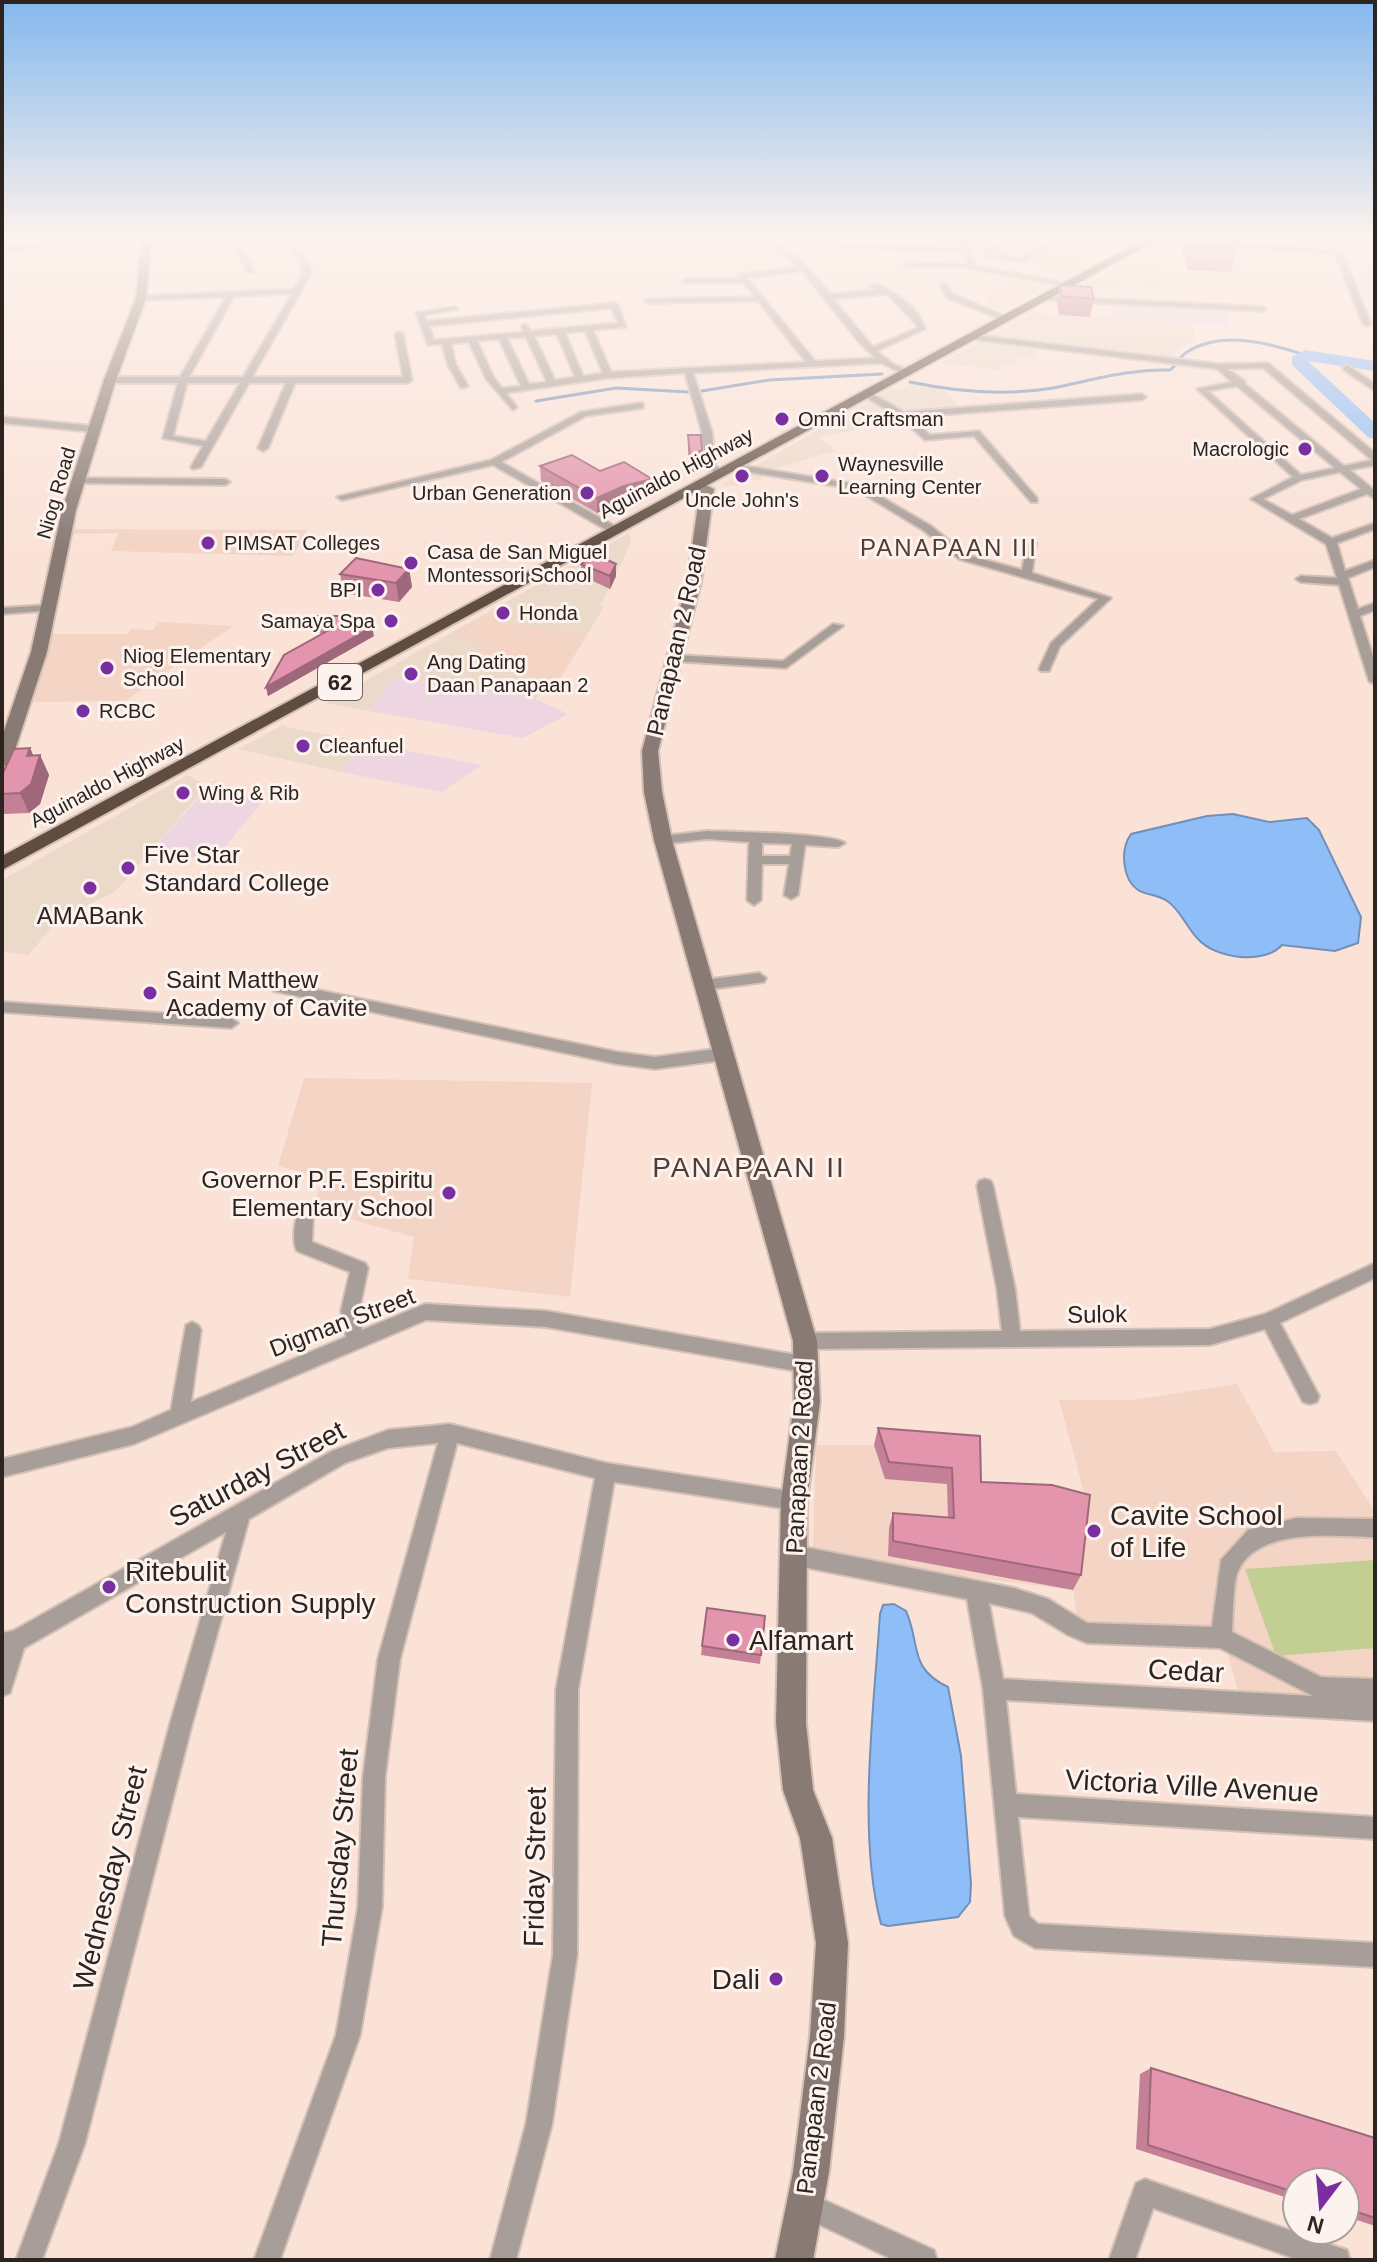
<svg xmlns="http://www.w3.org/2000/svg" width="1377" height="2262" font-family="Arial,sans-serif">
<rect width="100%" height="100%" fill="#fae2d7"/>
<path fill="#ebdac9" d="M1069 235H1139L1065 275 1042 268 1029 257Z
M1118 267 1159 269 1166 288 1120 286 1121 293 1072 291Z
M1016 278 1050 285 1002 311 990 307 987 293Z
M1033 313 1192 324 1196 339 1176 352 1174 359 986 339Z
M983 341 1035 348 1033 357 1018 356 1015 366 1002 365 1001 370 941 363Z
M909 383 946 391 957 406 884 417 866 423 871 427 819 437 835 451 765 471 761 480H747L746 486 720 485 894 388 902 390Z
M629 533 631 538 625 556 600 606 604 607 561 677 548 680 536 699 395 678 369 711 326 703Z
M283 725 286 727 364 742 341 772 238 749Z
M188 775 207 786 116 891 56 921 29 955 2 952V880Z"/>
<path fill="#edd6e2" d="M1109 303 1222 307 1230 325 1113 320Z
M394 678 536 699 568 714 523 738 369 711Z
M364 742 393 748 482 765 442 792 341 772Z
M214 781 262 802 209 866 158 843Z"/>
<path fill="#f3d4c5" d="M70 529 307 530 293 556 111 551 118 533 68 534Z
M492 614 507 623 587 635 561 677 548 680 460 666 485 646 453 633Z
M159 622 233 626 125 701 31 702 50 634H128L131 629 153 630Z
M304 1078 592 1083 570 1297 408 1279 414 1237 311 1208 324 1178 278 1166Z
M1237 1384 1274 1452 1336 1451 1375 1512V1705L1240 1697 1225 1645 1080 1637 1073 1590 858 1563 813 1550 816 1445H874L976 1498 1087 1503 1059 1400H1133Z"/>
<path fill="#c3ce93" d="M1375 1560V1648L1276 1656 1245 1569Z"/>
<path fill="#8fbdf8" stroke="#728fb7" stroke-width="2" d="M1233 814 1269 822 1307 818 1319 830 1361 917 1358 943 1335 951 1282 945C1264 965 1216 959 1198 939 1187 928 1180 909 1167 901 1159 895 1146 895 1138 890 1122 879 1120 849 1131 834L1207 816Z
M894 1604 906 1611C921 1645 908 1668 948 1687L961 1756 971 1884 970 1902 958 1917 888 1926 881 1924C857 1834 874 1708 880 1614L883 1605Z"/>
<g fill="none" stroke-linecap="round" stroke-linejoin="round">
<path stroke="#728fb7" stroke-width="3" d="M910 382C957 392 1005 396 1053 388 1093 380 1129 369 1170 370 1177 365 1180 356 1187 352 1222 330 1269 343 1305 355
M696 392 769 380 882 374
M536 401 616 388 688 392"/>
<path fill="#8fbdf8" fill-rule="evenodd" d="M1305 350 1375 361V371L1308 361 1375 423V439L1368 437 1292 365V357Z"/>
<defs>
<path id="street" d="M116 235H141L2 252V248Z
M206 235H244L243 248 254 272H248L235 248 236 237 149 244 145 242Z
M349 235H356L361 240 354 242Z
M503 235 488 238 484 236 485 235Z
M752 235C782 235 813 272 830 294L878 290 870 286 874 284C893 290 920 308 925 329L877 351 893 364 910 371V375L907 376 881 363 693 373 712 432 715 466 729 473 724 476 705 468 702 432 685 373 608 378 506 393 517 407 513 410 486 379 469 342 451 344 456 365 468 386 461 388 448 365 442 344 428 345 416 313 454 307 458 309 425 315 427 321 614 303 618 305 626 327 593 330 611 372 806 362 758 301 649 303 645 301 649 299 755 297 744 283H686L682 281 686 279H740L738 276 742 274 798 267 786 256ZM802 271 858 341 875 358 815 361 747 278ZM887 294 916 324 917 328 873 347 833 299ZM611 308 618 323 531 331 525 324 521 326 524 332 434 340 429 326ZM585 331 603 373 583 376 565 333ZM557 334 575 377 555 380 534 336ZM526 337 547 382 529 384 507 338ZM499 339 521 386 502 388 494 378 477 341Z
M958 235H966L976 266 1074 285 1070 287 969 268 908 266 904 264 908 262 968 264 964 252 842 248 838 246 842 244 962 248Z
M980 235H988L991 248 1010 235H1018L994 253 1020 258 1059 235H1068L1024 262 986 257Z
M1153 237 1341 250 1371 324 1367 326 1363 324 1335 254 1150 241Z
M296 245 300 247 312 272 252 377H403L395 334 399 332 403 334 412 380 408 383H295L268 448 263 451 258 448 286 383H249L201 467 193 469 191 467 203 446 163 438 178 383H110L106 380 110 377H180L226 297 141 300 137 298 141 296 294 289 304 272 292 247ZM292 294 243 377H189L234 296ZM187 383H240L206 441 173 436Z
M944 283 953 294 1012 319 1005 321 947 298 940 285Z
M1046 296 1262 307 1266 309 1262 311 1043 300Z
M973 335 1219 364 1268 363 1375 453V465L1350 470 1375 491V499L1367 494 1299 519 1332 538 1375 523V529L1337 543 1345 571 1375 560V567L1348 578 1358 609 1375 603V610L1360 616 1375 663V684L1369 681 1339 585 1301 582 1296 579 1301 576 1337 578 1326 544 1251 499 1293 477 1197 389 1232 382 1217 369 970 339ZM1263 368 1372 460 1344 466 1245 384V381L1227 369ZM1237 386 1335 468 1301 475 1208 391ZM1340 472 1361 489 1292 515 1263 499 1302 480Z
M1347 365 1375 384V391L1344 370 1343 368Z
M867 391 904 412 1142 394 1146 397 1142 400 910 417 930 435 979 431 1037 498V502H1031L974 436 925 440 899 417 864 396 863 394Z
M640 403 643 404V408L586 416 501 462 620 529V533H612L493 465 342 500 337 497 491 460 581 412Z
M2 417 94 426 99 429 94 432 2 423Z
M733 464 861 485 931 526 967 555 1022 570 1027 545 1036 543 1032 573 1111 598 1060 646 1049 671H1041L1039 669 1051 643 1098 599 959 559 923 530 855 489 730 469 728 467Z
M79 478 225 479 230 482 225 485 76 483V479Z
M50 605 54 606V610L2 614V608Z
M833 624 843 626 786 668 674 661 668 658 674 655 783 661Z
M707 831C731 832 831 833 845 843L838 847 805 845 798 895 791 899 784 895 789 864H762L761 900 754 905 747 900 749 842 707 839 663 844 656 840 663 836ZM762 843 792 844 790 856H762Z
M759 973 766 978 764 982 704 990 697 985 704 980Z
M279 982 617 1052 655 1057 723 1048 731 1054 723 1060 655 1069 617 1064 274 991 272 987Z
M2 1002 231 1018 238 1023 231 1028 2 1012Z
M985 1179 991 1181 993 1186 1015 1289 1020 1331 1210 1329 1265 1314 1375 1263V1278L1280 1323 1319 1396 1317 1402 1310 1404 1303 1402 1265 1329 1210 1345 805 1349 799 1347 796 1341 799 1335 805 1333 1002 1331 997 1289 977 1186 979 1181Z
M305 1210 311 1212 313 1217 312 1242 365 1263 368 1268 359 1311 362 1330 425 1304 546 1311 808 1357 814 1359 817 1365 814 1371 808 1373 546 1327 426 1320 134 1444 2 1477V1459L132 1427 171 1410 186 1325 192 1322 198 1325 201 1330 191 1402 346 1337 341 1311 350 1272 297 1251C292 1241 294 1222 299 1212Z
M450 1424 606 1463 794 1492 801 1495 804 1501 801 1507 794 1510 614 1482 578 1690 577 1955 552 2124 516 2260H490L526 2124 553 1955 556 1690 595 1478 457 1443 400 1659 385 1777 382 1907 360 2035 280 2260H254L336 2035 358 1907 363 1777 378 1659 438 1443 388 1448 345 1463 249 1519 192 1724 85 2143 42 2260H16L59 2143 170 1724 226 1532 24 1648 10 1693 2 1696V1633L13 1631 332 1451 388 1430Z
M1296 1518 1375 1519V1537C1334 1537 1259 1526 1238 1571 1233 1581 1233 1619 1232 1632L1321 1677 1375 1679V1721L1006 1700 1016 1794 1375 1817V1839L1018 1817 1029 1916 1038 1924 1375 1943V1967L1035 1948 1014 1936 1005 1916 983 1689 967 1599 793 1565 786 1562 783 1555 786 1548 793 1545 1014 1588 1048 1599 1087 1623 1212 1627 1221 1560 1248 1530ZM989 1603 1032 1613 1068 1635 1087 1643 1220 1648 1313 1696 1003 1679Z
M1145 2179 1337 2247 1347 2250 1350 2260H1299L1153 2208 1135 2260H1109L1136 2183Z
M804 2191 934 2250 937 2260H894L795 2213 791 2204 795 2195Z"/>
<path id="secondary" d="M142 235H152L146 298 116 380 76 510 47 652 11 762 2 767V737L31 652 62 510 104 380 136 298Z
M700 482 714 489 701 582 658 751 662 792 672 840 817 1341 820 1402 807 1501 806 1723 813 1790 832 1838 848 1943 844 2036 829 2172 813 2260H775L793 2172 810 2036 816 1943 800 1838 783 1790 776 1723 781 1501 794 1402 793 1341 654 840 644 792 642 751 687 582 700 491 693 486Z"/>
<path id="highway" d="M1152 235H1166L2 870V856Z"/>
</defs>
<use href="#street" stroke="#d5c0b6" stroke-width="4"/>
<use href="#secondary" stroke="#d5c0b6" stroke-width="4"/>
<use href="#highway" stroke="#d5c0b6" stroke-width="4"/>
<use href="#street" fill="#a89e99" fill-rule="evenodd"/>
<use href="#secondary" fill="#897b73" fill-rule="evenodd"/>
<use href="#highway" fill="#5f4d42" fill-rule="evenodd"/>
</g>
<path fill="#c38096" d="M1183 235H1237L1239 242 1231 272 1188 270 1181 247Z
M1060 285 1094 299 1090 317 1059 315 1057 304Z
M688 435 702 467 690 474 688 453Z
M540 466 600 471 652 479V494L624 500 597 513 541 481Z
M581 564 616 576 610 589 582 576Z
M409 569 412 587 399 602 344 593 340 574Z
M305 616 374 636 268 696 266 687 322 634 307 625Z
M30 748 33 755H40L49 775 40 804 29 813 3 814 2 775Z
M878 1428 981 1482 1081 1575 1073 1590 888 1556 889 1528 893 1513 948 1518 947 1484 885 1479 874 1445Z
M702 1646 761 1655 760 1664 701 1655Z
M1151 2068 1375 2138V2226L1345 2216V2182H1297V2201L1136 2149 1140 2074Z"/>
<path fill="#9f687a" d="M702 450V467L690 474V456Z
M652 479V494L624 500 597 513V498L624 486Z
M616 564V576L610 589V576Z
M409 569 412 587 399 602 396 583Z
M372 627 374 636 268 696 266 687Z
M30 748 37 765 40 755 49 775 40 804 29 813 20 793Z"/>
<path fill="#e395ae" stroke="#9f687a" stroke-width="2" d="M1194 235H1237L1239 242 1195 240Z
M1060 285 1091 287 1094 299 1062 296Z
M688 435H701L702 450 690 456Z
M572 455 600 471 624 462 652 479 624 486 597 498 540 466Z
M597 555 616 564 610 576 581 564Z
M356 558 409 569 396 583 340 574Z
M305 616H343L372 627 266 687 284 655 329 630Z
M30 748 27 756 40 755 31 784 20 793 2 794V775L14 749Z
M878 1428 980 1436 981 1482 1052 1485 1090 1495 1081 1575 893 1541V1513L954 1518 952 1468 889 1462Z
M707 1608 765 1616 761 1655 702 1646Z
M1151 2068 1375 2138V2218L1345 2208V2182H1297V2193L1148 2145Z"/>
<linearGradient id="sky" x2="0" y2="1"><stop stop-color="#84b8ee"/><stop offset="0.43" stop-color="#fdf2ed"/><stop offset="1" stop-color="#fdf2ed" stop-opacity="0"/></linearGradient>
<rect width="1377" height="552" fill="url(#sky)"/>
<g fill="#7a2fa0" stroke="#fcf2ee" stroke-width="3">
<circle cx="782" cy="419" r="8"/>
<circle cx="1305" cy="449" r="8"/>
<circle cx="742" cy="476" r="8"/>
<circle cx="822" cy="476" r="8"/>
<circle cx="587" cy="493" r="8"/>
<circle cx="208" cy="543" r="8"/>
<circle cx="411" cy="563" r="8"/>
<circle cx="378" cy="590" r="8"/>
<circle cx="503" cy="613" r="8"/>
<circle cx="391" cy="621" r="8"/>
<circle cx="107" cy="668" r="8"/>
<circle cx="411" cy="674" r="8"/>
<circle cx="83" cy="711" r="8"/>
<circle cx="303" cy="746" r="8"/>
<circle cx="183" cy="793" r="8"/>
<circle cx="128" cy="868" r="8"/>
<circle cx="90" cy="888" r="8"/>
<circle cx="150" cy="993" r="8"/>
<circle cx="449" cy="1193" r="8"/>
<circle cx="1094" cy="1531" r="8"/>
<circle cx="109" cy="1587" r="8"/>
<circle cx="733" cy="1640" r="8"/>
<circle cx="776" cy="1979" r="8"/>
</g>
<g text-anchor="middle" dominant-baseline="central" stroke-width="6" stroke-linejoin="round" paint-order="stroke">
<g font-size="20" fill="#2d2420" stroke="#fcf2ee" text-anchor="start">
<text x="798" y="419">Omni Craftsman</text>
<text x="1289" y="449" text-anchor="end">Macrologic</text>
<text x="838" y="464">Waynesville<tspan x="838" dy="23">Learning Center</tspan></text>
<text x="571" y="493" text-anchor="end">Urban Generation</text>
<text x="742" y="500" text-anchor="middle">Uncle John's</text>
<text x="224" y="543">PIMSAT Colleges</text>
<text x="427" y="552">Casa de San Miguel<tspan x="427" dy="23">Montessori School</tspan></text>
<text x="362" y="590" text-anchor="end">BPI</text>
<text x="519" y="613">Honda</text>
<text x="375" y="621" text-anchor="end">Samaya Spa</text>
<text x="123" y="656">Niog Elementary<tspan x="123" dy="23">School</tspan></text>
<text x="427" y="662">Ang Dating<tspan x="427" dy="23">Daan Panapaan 2</tspan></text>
<text x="99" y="711">RCBC</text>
<text x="319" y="746">Cleanfuel</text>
<text x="199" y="793">Wing &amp; Rib</text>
</g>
<g font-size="20" fill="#2d2420" stroke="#fcf2ee">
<text transform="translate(676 473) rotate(-28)">Aguinaldo Highway</text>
<text transform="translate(56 493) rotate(-74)">Niog Road</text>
<text transform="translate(107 782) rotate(-28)">Aguinaldo Highway</text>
</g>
<rect fill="#fcf2ee" stroke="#6b625e" stroke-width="2" x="318" y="664" width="44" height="36" rx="6"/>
<g font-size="22" font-weight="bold" fill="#2d2420">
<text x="340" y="682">62</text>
</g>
<g font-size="24" letter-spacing="2" fill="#503d34" stroke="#fcf2ee">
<text x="949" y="547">PANAPAAN III</text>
</g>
<g font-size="24" fill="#2d2420" stroke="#fcf2ee">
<text transform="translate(676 641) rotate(-77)">Panapaan 2 Road</text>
<text transform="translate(1097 1314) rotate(-1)">Sulok</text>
<text transform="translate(342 1322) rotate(-21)">Digman Street</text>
<text transform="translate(799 1457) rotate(-87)">Panapaan 2 Road</text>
<text transform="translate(816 2098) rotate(-83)">Panapaan 2 Road</text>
</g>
<g font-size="24" fill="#2d2420" stroke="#fcf2ee" text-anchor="start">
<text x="144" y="854">Five Star<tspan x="144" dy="28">Standard College</tspan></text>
<text x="90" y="915" text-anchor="middle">AMABank</text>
<text x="166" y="979">Saint Matthew<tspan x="166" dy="28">Academy of Cavite</tspan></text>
<text x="433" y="1179" text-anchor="end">Governor P.F. Espiritu<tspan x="433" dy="28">Elementary School</tspan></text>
</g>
<g font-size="28" letter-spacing="2" fill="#503d34" stroke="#fcf2ee">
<text x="749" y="1167">PANAPAAN II</text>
</g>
<g font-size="28" fill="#2d2420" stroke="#fcf2ee">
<text transform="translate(257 1474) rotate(-28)">Saturday Street</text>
<text transform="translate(1186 1671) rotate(3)">Cedar</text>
<text transform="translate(1192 1786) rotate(3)">Victoria Ville Avenue</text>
<text transform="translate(340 1848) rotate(-85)">Thursday Street</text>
<text transform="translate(535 1867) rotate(-89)">Friday Street</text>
<text transform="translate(110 1878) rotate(-76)">Wednesday Street</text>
</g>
<g font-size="28" fill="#2d2420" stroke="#fcf2ee" text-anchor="start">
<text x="1110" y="1515">Cavite School<tspan x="1110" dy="32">of Life</tspan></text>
<text x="125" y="1571">Ritebulit<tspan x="125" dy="32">Construction Supply</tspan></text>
<text x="749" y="1640">Alfamart</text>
<text x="760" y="1979" text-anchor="end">Dali</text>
</g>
</g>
<rect width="1377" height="2262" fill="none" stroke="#2d2420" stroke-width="8"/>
<g transform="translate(1321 2206) rotate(196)"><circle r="38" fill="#fcf2ee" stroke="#a9a09c" stroke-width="2"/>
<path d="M0-6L14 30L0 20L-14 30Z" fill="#7a2fa0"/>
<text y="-12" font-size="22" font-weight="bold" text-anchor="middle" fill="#2d2420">N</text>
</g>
</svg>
